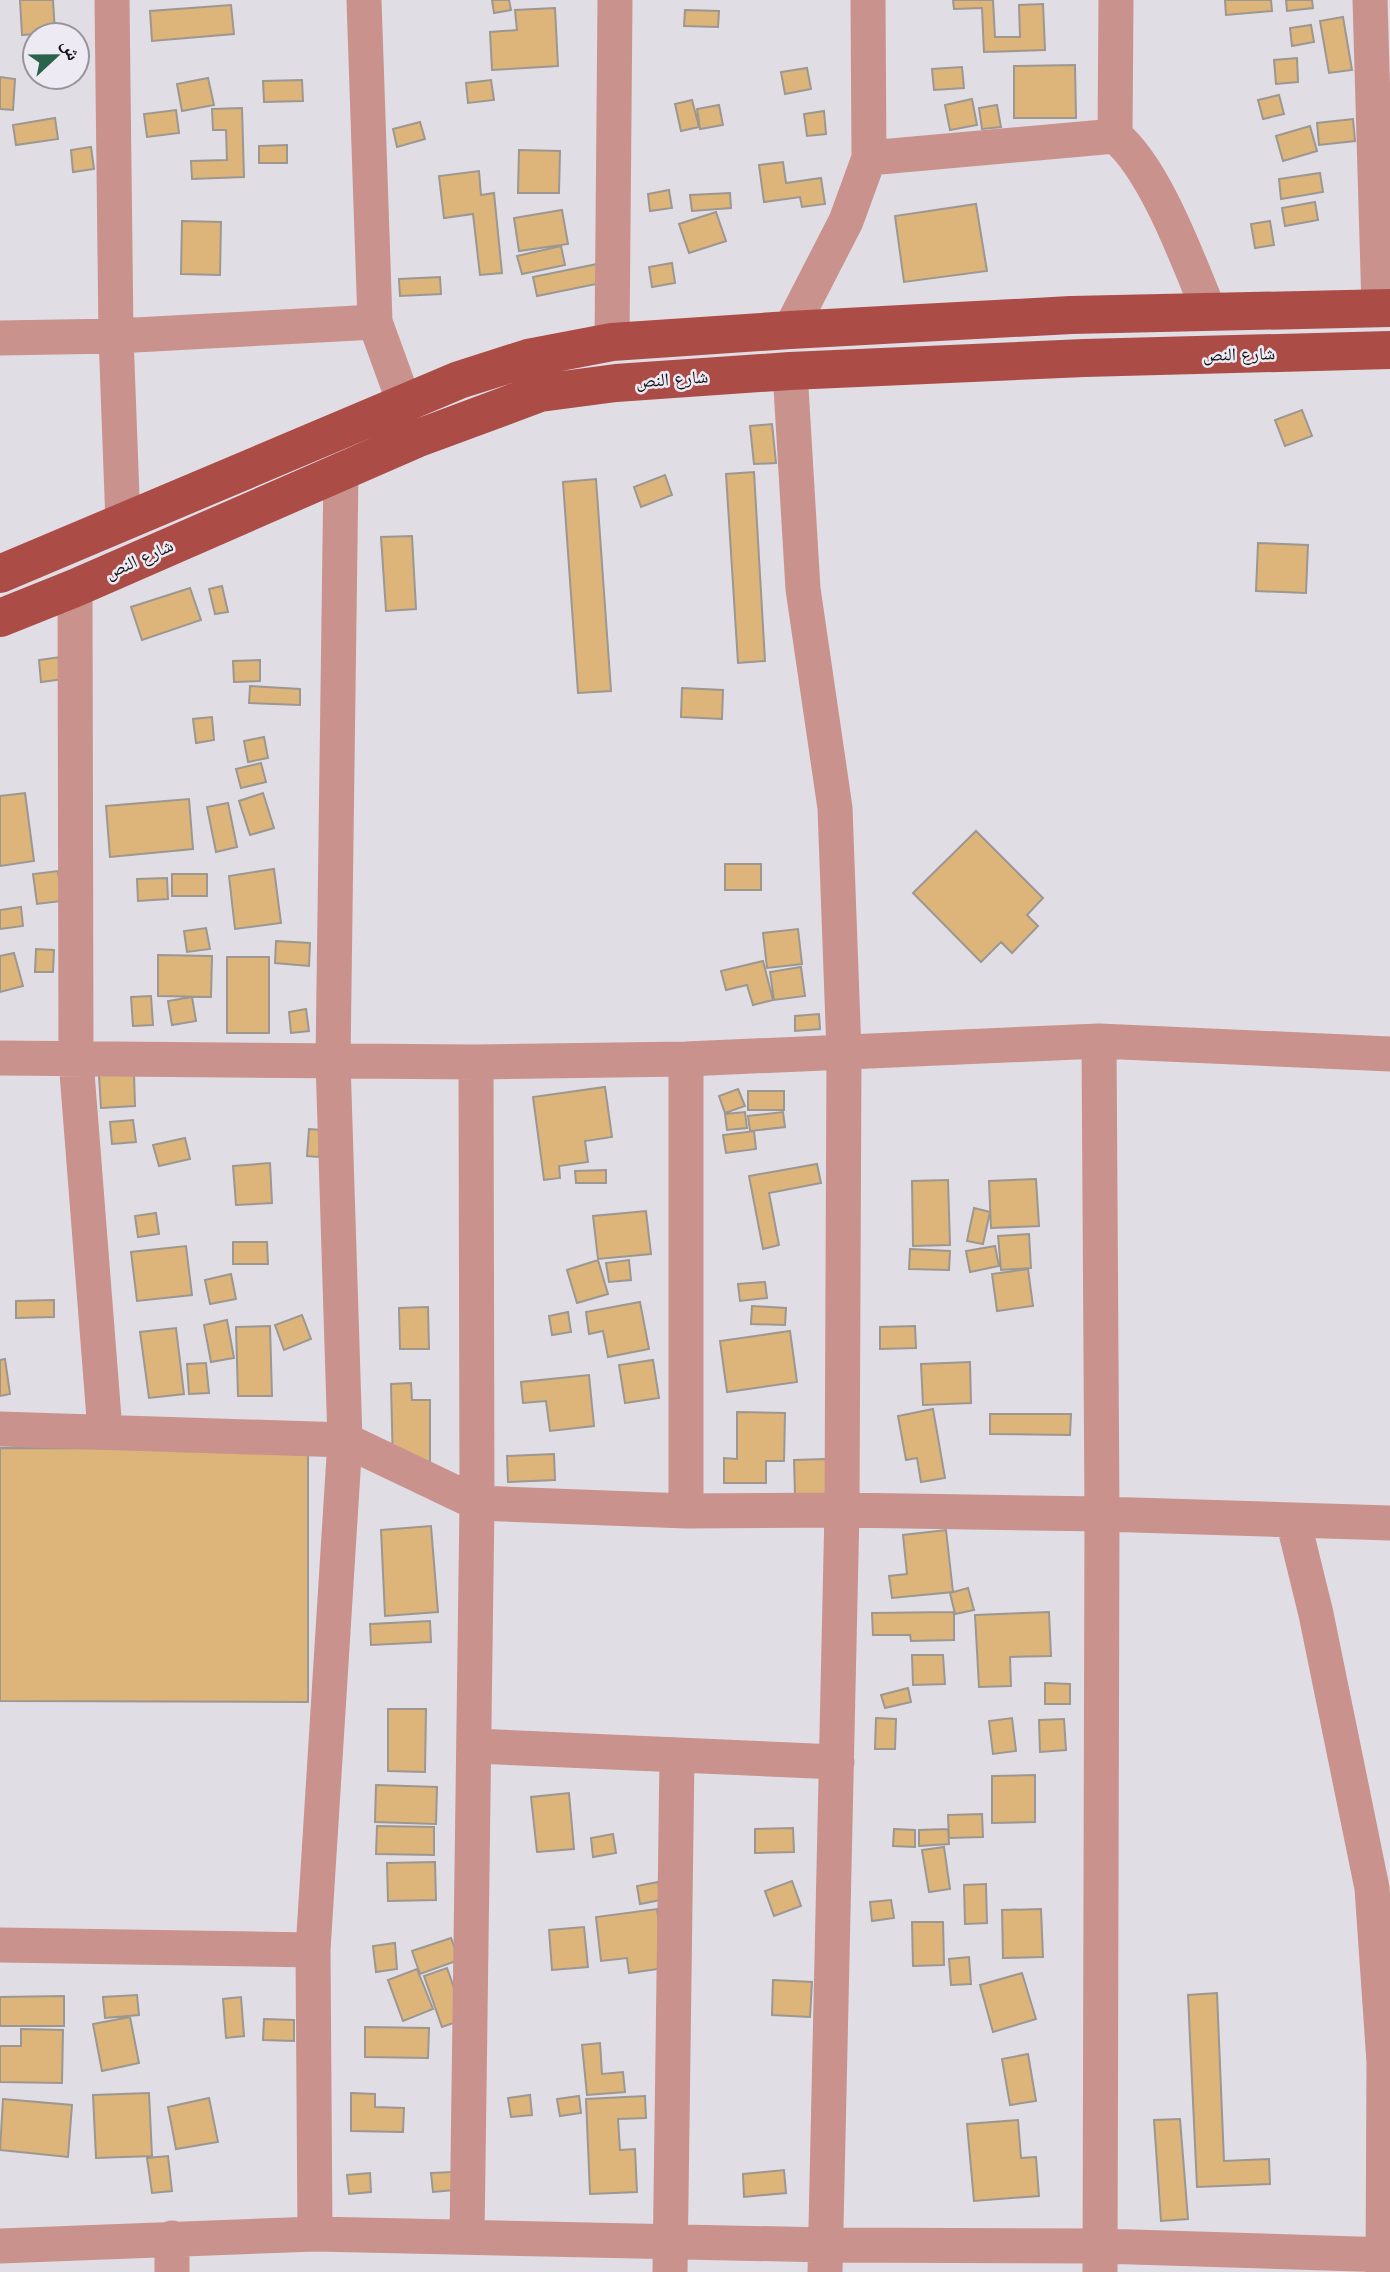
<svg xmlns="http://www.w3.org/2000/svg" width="1390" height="2272" font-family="Arial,'Noto Naskh Arabic',sans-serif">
<rect width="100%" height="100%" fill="#e1dde5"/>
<path fill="#ddb57a" stroke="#9c9790" stroke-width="2" d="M20 0H53L55 33 22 35Z
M492 0H509L511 10 494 13Z
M953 0H993L995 37H1020L1019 5 1043 4 1045 50 984 52 982 8 954 9Z
M1225 0H1271L1272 11 1226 15Z
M1286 0H1312L1313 8 1287 11Z
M231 5 234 34 152 41 150 11Z
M555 8 558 66 492 70 490 32 517 30 515 10Z
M685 10 719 11 718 27 684 26Z
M1343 17 1352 70 1329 73 1320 21Z
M1311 25 1314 42 1292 46 1290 28Z
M1297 58 1298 82 1276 84 1274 60Z
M1075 65 1076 118H1014V66Z
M962 67 964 88 934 90 932 69Z
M807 68 811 89 785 94 781 72Z
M0 77 15 79 13 110 0 109Z
M208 78 214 105 182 111 177 84Z
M302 80 303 101 264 102 263 81Z
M491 80 494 100 468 103 466 83Z
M1279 95 1284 114 1263 119 1258 100Z
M972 99 977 125 950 130 945 105Z
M692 100 699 127 681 131 675 104Z
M719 105 723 125 700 129 697 109Z
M997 105 1001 127 982 129 979 108Z
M242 108 244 177 192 179 191 161 227 160 226 130H213L212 109Z
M176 110 179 133 147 137 144 114Z
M824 111 826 134 807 136 804 114Z
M55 118 58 139 16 145 13 125Z
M1353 119 1355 141 1319 145 1317 123Z
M420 122 425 139 397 147 393 129Z
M1310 126 1317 151 1283 161 1276 136Z
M287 145V163H259V146Z
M91 147 94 169 73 172 71 150Z
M519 150 560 151 559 193H518Z
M783 162 786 183 821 178 825 204 802 207 800 197 764 202 759 165Z
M479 171 481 195 494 193 502 273 480 275 473 214 444 218 439 176Z
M1320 173 1323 192 1281 199 1279 179Z
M669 190 672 208 650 211 648 194Z
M730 193 731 208 692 211 690 195Z
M1315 202 1318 220 1285 226 1282 208Z
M976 204 987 271 904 282 895 216Z
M562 210 568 244 519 251 514 218Z
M716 212 726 241 689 253 679 224Z
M182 221 221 222 220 275 181 274Z
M1270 221 1274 245 1255 248 1251 224Z
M561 246 565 265 522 274 517 256Z
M672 263 675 283 652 287 649 267Z
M597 264 601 283 537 296 533 277Z
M440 277 441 294 400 296 399 279Z
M1302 410 1312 436 1285 446 1275 420Z
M772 424 776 463 754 464 750 426Z
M754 472 765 661 738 663 726 474Z
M665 475 672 495 641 507 634 487Z
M596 479 611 691 578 693 563 482Z
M412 536 416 609 386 611 381 537Z
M1258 543 1308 545 1306 593 1256 591Z
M222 586 228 612 215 614 209 589Z
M190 588 201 620 142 640 131 607Z
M61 657 64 679 41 682 39 660Z
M260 660V681L234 682 233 661Z
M250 686 300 689V705L249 703Z
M682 688 723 690 722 719 681 717Z
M212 717 214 740 196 743 193 719Z
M264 737 268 758 248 762 244 741Z
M261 763 266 782 241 788 236 769Z
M25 793 34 861 0 866V796Z
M263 793 274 828 250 835 239 801Z
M189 799 193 849 110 857 106 806Z
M228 803 237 847 216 852 207 807Z
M976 831 1043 898 1027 915 1038 926 1012 953 1001 942 981 962 913 893Z
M725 864H761V890H725Z
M274 869 281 923 235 929 229 876Z
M58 871 62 901 37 904 33 874Z
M172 874H207V896H172Z
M167 878 168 899 138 901 137 879Z
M21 907 23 926 0 929V910Z
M206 928 210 949 187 952 184 931Z
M798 929 802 964 767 968 763 933Z
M276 941 310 943 309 966 275 963Z
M36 949 54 950 53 972H35Z
M14 953 23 986 0 992V956Z
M158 955 212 956 211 997 158 996Z
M227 957H269V1033H227Z
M763 961 773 1000 753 1005 747 985 726 990 721 971Z
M801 967 805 996 774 1000 770 972Z
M151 996 153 1025 133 1026 131 997Z
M192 997 196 1021 172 1025 168 1001Z
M306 1009 309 1031 291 1033 289 1012Z
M819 1014 820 1029 795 1031V1016Z
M134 1073 135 1106 101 1108 99 1075Z
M605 1087 612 1137 585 1141 588 1162 559 1166 560 1178 544 1180 533 1097Z
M738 1089 745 1106 725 1113 719 1096Z
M748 1091H784V1110H748Z
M745 1112 747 1128 727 1130 725 1114Z
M783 1112 785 1127 750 1131 748 1116Z
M133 1120 136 1142 112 1144 110 1122Z
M309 1129 321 1130 319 1157 307 1156Z
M754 1131 756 1149 726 1153 723 1135Z
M185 1138 190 1159 159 1166 153 1145Z
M270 1163 272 1203 236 1205 233 1166Z
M817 1164 821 1183 769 1193 779 1245 763 1249 749 1176Z
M606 1170V1183H576L575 1171Z
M1036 1179 1039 1226 991 1228 989 1181Z
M948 1180 950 1245 913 1246 912 1181Z
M974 1208 990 1212 983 1244 967 1241Z
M646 1211 651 1254 598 1259 593 1216Z
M156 1213 159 1234 138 1237 135 1216Z
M1029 1234 1031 1268 1001 1270 998 1236Z
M233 1242H267L268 1264H233Z
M186 1246 192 1295 137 1301 131 1252Z
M995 1246 999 1266 970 1272 966 1251Z
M910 1249 950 1251 949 1270 909 1269Z
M598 1260 608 1294 577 1303 567 1270Z
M629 1260 631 1280 609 1282 606 1263Z
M1028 1269 1033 1306 997 1311 992 1274Z
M231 1274 236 1299 210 1304 205 1280Z
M765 1282 767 1298 740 1301 738 1284Z
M54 1300V1317L16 1318V1301Z
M640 1302 649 1349 608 1357 603 1331 589 1334 586 1312Z
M752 1306 786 1308 785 1325 751 1324Z
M428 1307 429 1349H400L399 1308Z
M568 1312 571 1332 552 1335 549 1316Z
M302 1315 311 1339 284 1350 275 1325Z
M227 1320 234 1358 211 1362 204 1325Z
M270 1326 272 1396H238L236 1327Z
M915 1326 916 1348 880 1349V1327Z
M176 1328 184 1394 149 1398 140 1332Z
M790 1331 797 1382 727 1392 720 1341Z
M5 1359 10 1394 0 1396V1360Z
M653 1360 659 1398 625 1403 619 1365Z
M970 1362 971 1403 923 1405 921 1364Z
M206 1363 209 1393 189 1394 187 1364Z
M589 1375 594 1426 550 1431 546 1401 523 1403 521 1382Z
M411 1383 412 1400H430V1467H393L391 1384Z
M933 1409 945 1478 921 1482 917 1458 906 1460 898 1416Z
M737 1412 785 1413 784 1461H766V1483H724V1458L737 1459Z
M990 1414H1071L1070 1435 990 1434Z
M0 1448 308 1449V1702L0 1701Z
M554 1454 555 1480 508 1482 507 1456Z
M826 1459 827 1495 795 1496 794 1460Z
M431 1526 438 1612 385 1616 381 1530Z
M946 1530 953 1592 892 1598 889 1576 907 1574 903 1535Z
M968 1588 974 1610 955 1614 950 1593Z
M954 1612V1640L911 1641 910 1635H873L872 1613Z
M1049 1612 1051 1656 1010 1657 1011 1686 979 1687 975 1615Z
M430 1621 431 1642 371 1645 370 1624Z
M912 1655H943L945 1684 913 1685Z
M1045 1683 1070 1684V1704H1045Z
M908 1688 911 1702 885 1708 881 1695Z
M388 1709H426L425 1772 388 1771Z
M876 1718 896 1719 895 1749H875Z
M1012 1718 1016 1751 993 1754 989 1721Z
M1064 1719 1066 1750 1040 1752 1039 1720Z
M1035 1775V1822L992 1823V1776Z
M376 1785 437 1787 436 1824 375 1822Z
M569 1793 574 1849 537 1852 531 1797Z
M982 1814 983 1837 949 1838 948 1815Z
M377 1826 434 1827V1855L376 1854Z
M793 1828 794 1852 755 1853V1829Z
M894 1829 915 1830V1847L893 1846Z
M948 1829 949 1844 919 1846V1830Z
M613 1834 616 1853 593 1857 591 1838Z
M944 1847 950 1889 929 1892 922 1850Z
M435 1862 436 1900 388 1901 387 1863Z
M792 1881 801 1906 774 1916 765 1891Z
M658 1882 661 1900 640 1904 637 1886Z
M986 1884 987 1923 965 1924 964 1885Z
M891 1900 894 1918 872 1921 870 1902Z
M657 1909 665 1968 629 1973 627 1958 601 1961 596 1917Z
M1041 1909 1043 1957 1003 1958 1002 1910Z
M912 1922H943L944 1965 913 1966Z
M584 1927 588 1967 552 1970 549 1930Z
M451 1938 459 1960 420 1974 412 1951Z
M395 1943 397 1969 376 1972 373 1946Z
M969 1957 971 1984 951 1985 949 1959Z
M447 1968 465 2019 442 2027 424 1976Z
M417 1969 433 2009 403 2021 388 1980Z
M1022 1973 1036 2019 993 2032 980 1985Z
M773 1980 812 1982 810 2017 772 2015Z
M1217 1993 1224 2161 1269 2159 1270 2184 1197 2187 1188 1995Z
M137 1995 139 2015 105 2018 103 1997Z
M64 1996V2026H0V1997Z
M241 1997 244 2036 226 2038 223 1999Z
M130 2017 139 2063 102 2071 93 2024Z
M264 2019 294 2020V2041L263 2040Z
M365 2027 429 2028 428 2058 365 2057Z
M21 2029 63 2030 62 2083 0 2082V2046H21Z
M600 2043 602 2074 623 2072 625 2092 587 2095 582 2045Z
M1028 2054 1036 2101 1010 2105 1002 2059Z
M149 2093 152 2156 96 2158 93 2095Z
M351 2093 375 2094V2107L404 2108 403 2132 351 2131Z
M530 2095 532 2115 511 2117 508 2098Z
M579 2096 581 2113 560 2116 557 2099Z
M645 2096 646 2118 618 2119 620 2150 635 2149 637 2192 590 2194 586 2099Z
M209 2098 218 2142 176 2149 168 2107Z
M3 2099 72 2105 68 2157 0 2150Z
M1180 2119 1188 2219 1161 2221 1154 2120Z
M1018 2120 1021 2158 1036 2157 1039 2196 974 2201 967 2124Z
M168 2156 172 2191 152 2193 147 2158Z
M784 2170 786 2193 744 2197 743 2174Z
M453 2172 454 2190 433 2192 431 2173Z
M370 2173 371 2192 349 2194 347 2175Z"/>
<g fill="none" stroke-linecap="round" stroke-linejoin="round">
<path stroke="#c9928c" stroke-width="35" d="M112 0 116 336 123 523
M364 0 375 322 404 402
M868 0 869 158
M1370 0 1379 308
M1115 136 1116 0
M790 330 846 221 869 158 1115 136C1155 168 1189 263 1209 311
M0 338 116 336 375 322
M612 342 615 0
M790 371 803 589 835 808 844 1052 842 1510 825 2272
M75 588 76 1060 105 1431
M1099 1041 1102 1514 1100 2272
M0 1058 476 1062 686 1059 1099 1041 1390 1054
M0 1429 345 1440 477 1503 686 1511 842 1510 1102 1514 1390 1523
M686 1511V1059
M1293 1520 1316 1614 1372 1888 1384 2062 1383 2272
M474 1746 837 1762
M0 1945 313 1950
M315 2234 313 1950 345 1440 333 1061 341 470
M467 2237 477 1503 476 1062
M172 2238V2272
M0 2246 315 2234 827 2245 1100 2246 1390 2255
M670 2272 677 1756"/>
<path stroke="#ac4c47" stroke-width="38" d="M0 574 459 380 528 358 612 342 790 330 1071 315 1390 308
M0 618 75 588 416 439 540 393 616 383 790 371 1084 358 1390 350"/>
</g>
<g text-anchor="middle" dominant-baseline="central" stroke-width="5" stroke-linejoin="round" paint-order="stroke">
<g font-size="18" fill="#151417" stroke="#eeeaf3">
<text transform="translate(1239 354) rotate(-1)">شارع النص</text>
<text transform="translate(672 379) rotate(-4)">شارع النص</text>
<text transform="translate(139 559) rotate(-24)">شارع النص</text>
</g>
</g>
<g transform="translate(56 56) rotate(68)"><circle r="33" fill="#eeeaf3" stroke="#97949b" stroke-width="2"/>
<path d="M0-5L12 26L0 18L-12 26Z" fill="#29634c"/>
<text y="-10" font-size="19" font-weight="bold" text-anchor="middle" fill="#151417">ش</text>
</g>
</svg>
